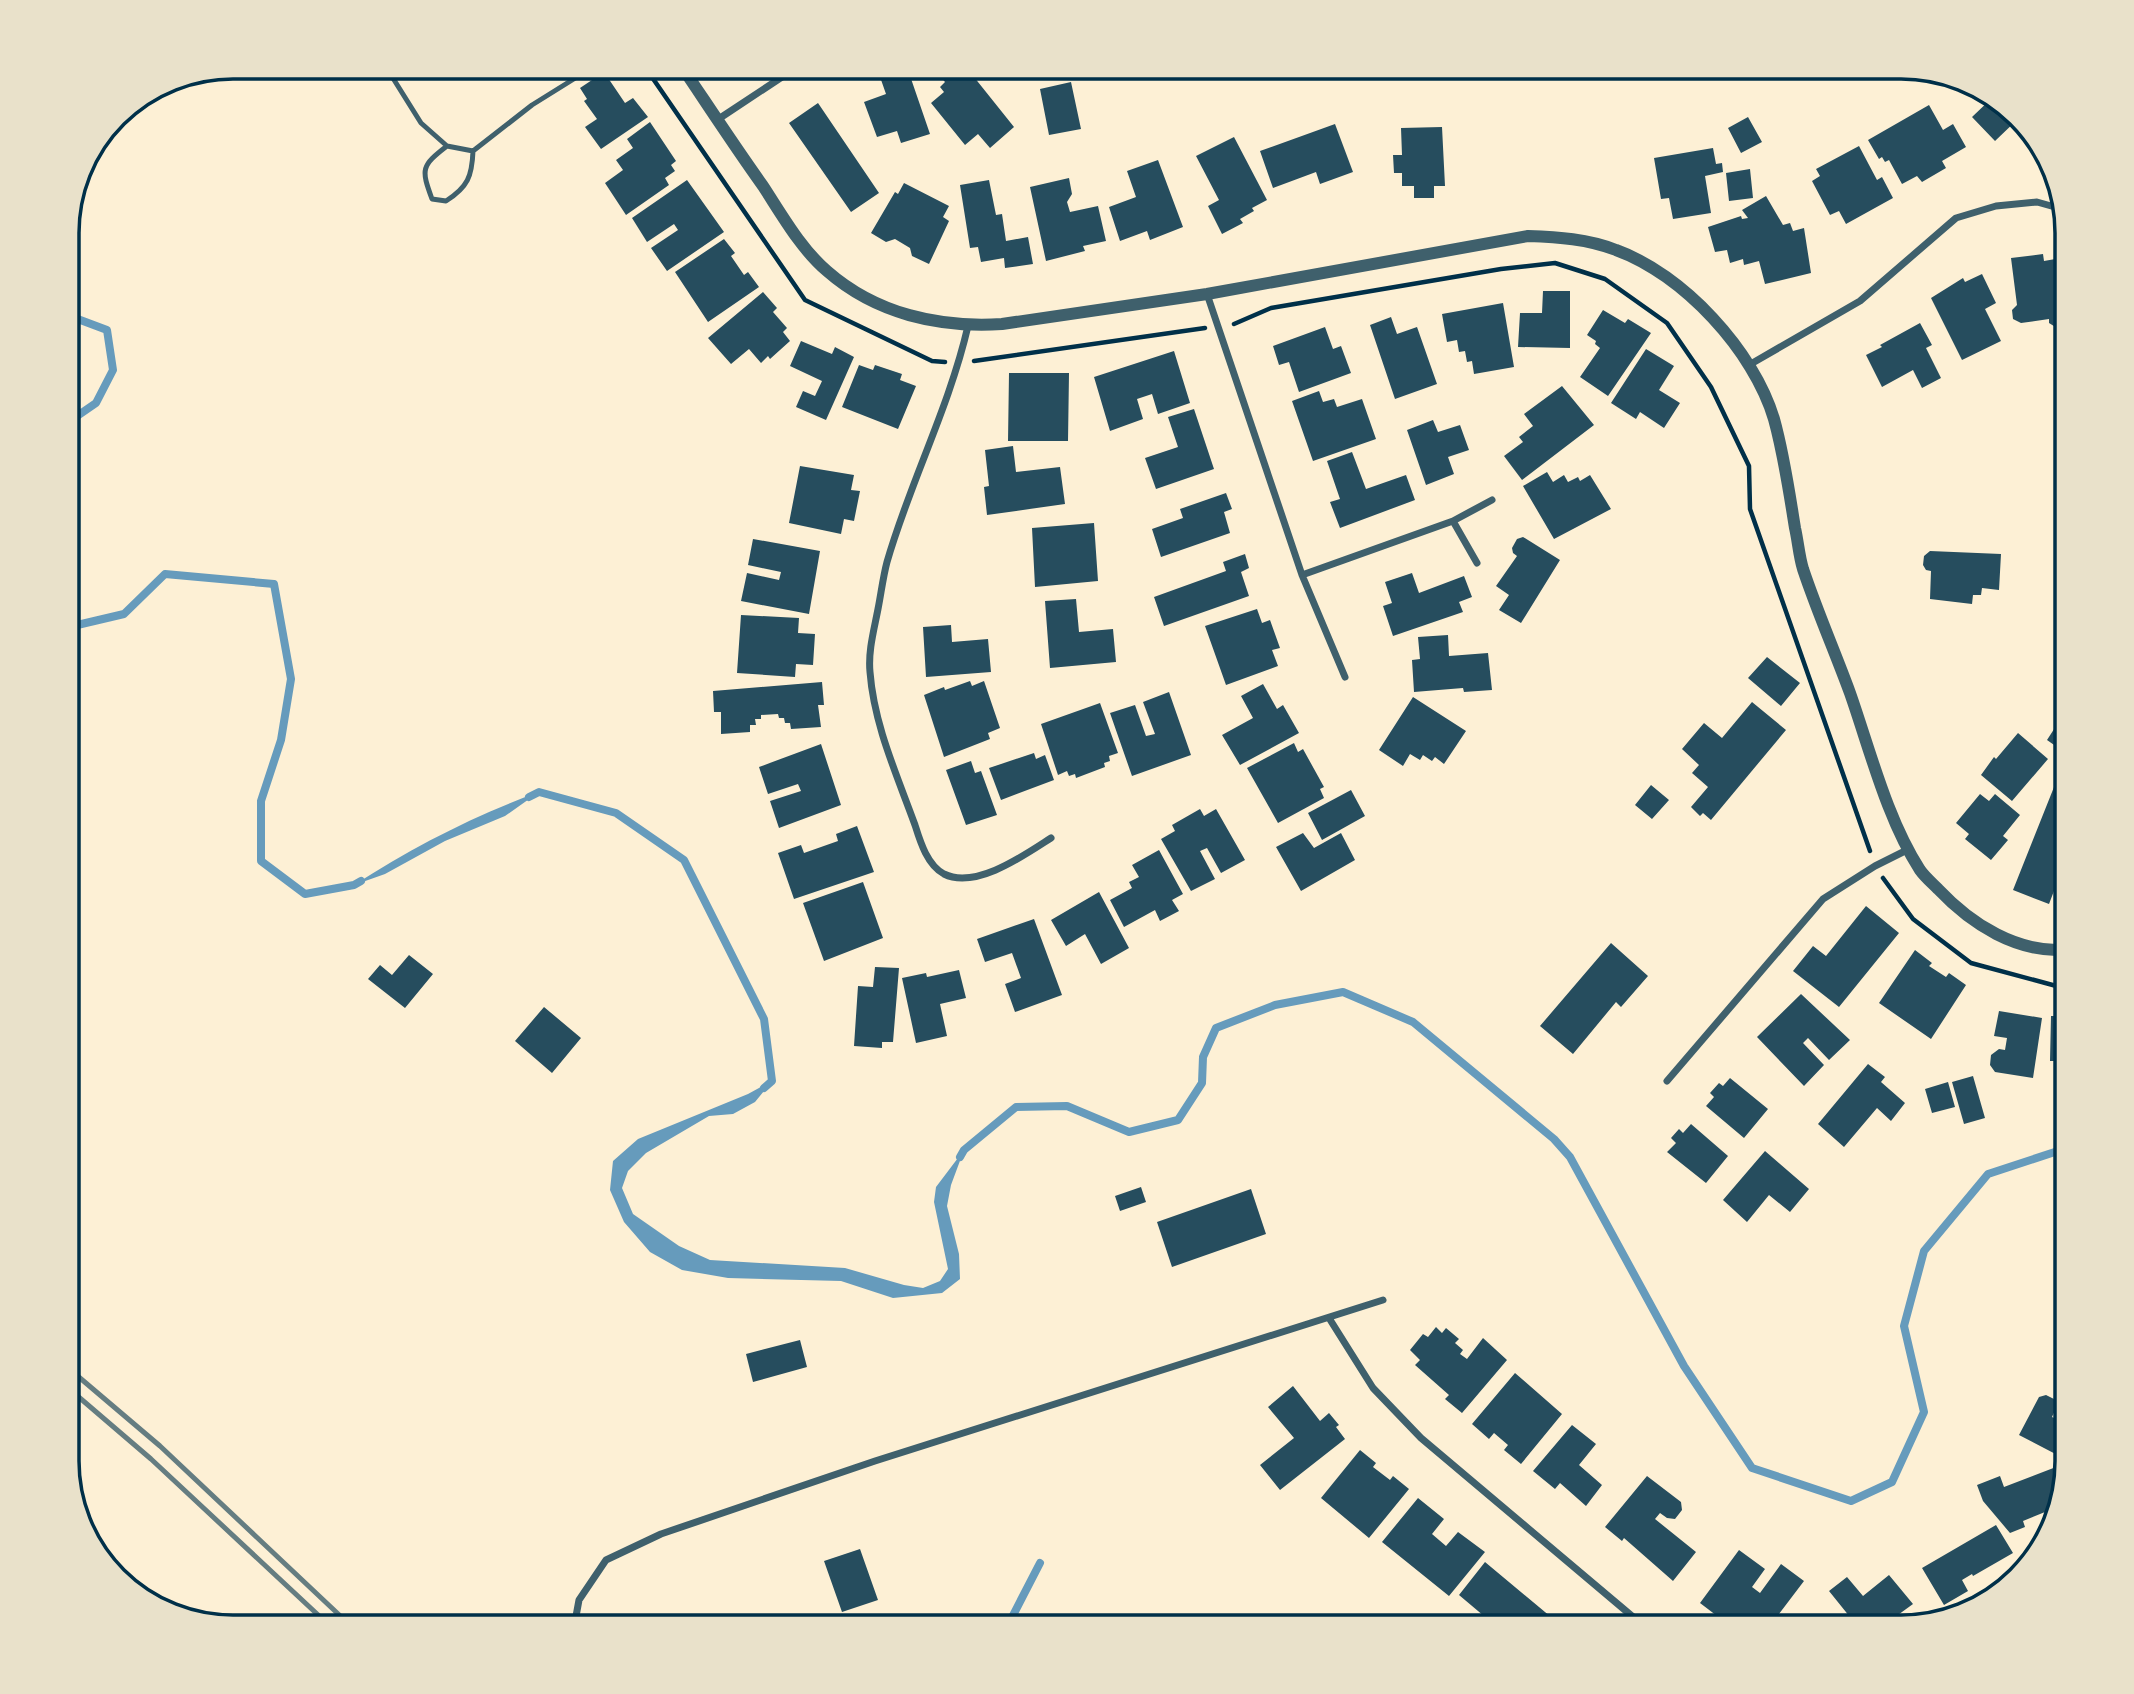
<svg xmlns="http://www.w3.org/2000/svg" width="2134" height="1694" font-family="'Libre Baskerville',serif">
<rect width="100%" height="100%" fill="#fdf0d5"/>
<path fill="#669bbc" d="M539 792 505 816 445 841 385 874 354 885C413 847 473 816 539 792Z
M772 1081 755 1102 733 1114 709 1116 646 1153 628 1171 622 1188 633 1214 679 1246 710 1260 845 1268 904 1285 923 1288 940 1281 948 1269 934 1202 936 1187 964 1150 951 1185 947 1206 959 1254 960 1279 942 1293 893 1298 841 1281 728 1278 682 1270 650 1252 624 1222 610 1190 613 1161 638 1139 748 1094Z"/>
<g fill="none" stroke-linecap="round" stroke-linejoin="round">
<path stroke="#669bbc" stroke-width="8" d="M67 423 96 403 113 370 107 330 67 315
M67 625 73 626 124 614 165 574 274 584 291 679 281 740 261 801V861L305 894 354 885 361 881
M529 797 539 792 616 813 684 860 764 1019 772 1081 764 1088
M960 1157 964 1150 1016 1107 1067 1106 1129 1132 1178 1120 1202 1083 1203 1057 1216 1028 1275 1005 1343 992 1413 1022 1554 1139 1570 1157 1684 1366 1752 1468 1851 1501 1892 1482 1924 1412 1904 1326 1924 1251 1988 1174 2067 1148
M1007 1627 1040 1563"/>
</g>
<path fill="#264d5e" d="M903 67H907L930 134 901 143 897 131 877 137 864 102 886 94 879 74Z
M932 67H966L1014 127 990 148 978 134 965 145 931 103 944 92 940 87 945 82Z
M604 72 625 103 633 98 648 117 601 149 585 127 597 119 584 101 587 99 580 88Z
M1071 82 1081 129 1049 135 1040 89Z
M1993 97 2011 107 2019 118 1995 141 1972 117Z
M818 103 879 193 851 212 789 123Z
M1929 105 1943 130 1953 124 1966 147 1942 161 1946 168 1922 182 1917 176 1902 184 1889 160 1885 162 1882 157 1879 159 1868 140Z
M1748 117 1762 142 1741 153 1728 128Z
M650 122 676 161 671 165 675 171 665 178 669 185 626 215 605 183 623 170 616 160 633 148 627 139Z
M1335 124 1353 172 1320 184 1316 172 1273 188 1260 151Z
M1442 127 1445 186H1434V198H1414V186H1402V173H1394L1393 155H1402L1401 128Z
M1234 137 1267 200 1252 208 1254 211 1240 219 1243 223 1222 234 1208 206 1219 200 1196 156Z
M1859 146 1877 180 1882 177 1893 198 1846 224 1839 211 1830 215 1812 181 1820 176 1816 169Z
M1713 148 1716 164 1722 163 1723 172 1705 176 1711 213 1673 219 1669 198 1661 199 1654 158Z
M1158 160 1183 227 1150 240 1147 231 1120 241 1109 207 1136 197 1127 171Z
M1750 169 1753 198 1729 201 1726 173Z
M1069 178 1072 194 1067 202 1070 212 1098 206 1106 241 1083 246 1085 251 1046 261 1030 187Z
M687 180 724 232 667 271 651 248 678 230 674 224 647 242 632 218Z
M989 180 996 215 1002 214 1006 241 1028 237 1033 264 1005 268 1004 258 981 262 978 247 970 248 960 185Z
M904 183 949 206 943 217 949 221 929 264 912 256 910 248 895 239 886 242 871 233 895 192 898 194Z
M1766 196 1783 225 1790 223 1793 231 1804 228 1811 273 1765 284 1759 261 1744 265 1743 259 1730 263 1727 250 1715 252 1708 227 1741 216 1742 219 1748 218 1742 210Z
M724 239 735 253 731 256 744 275 748 272 759 287 708 322 675 272Z
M2043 254 2044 261 2061 258 2067 301V323L2065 327 2057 328 2049 323V319L2021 323 2013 319 2012 310 2017 305 2011 258Z
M1982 274 1996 303 1985 309 2001 341 1962 360 1931 298 1963 278 1965 282Z
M1543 291H1570V348L1518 347 1520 313H1542Z
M763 292 777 308 773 312 787 328 783 332 790 341 770 359 768 356 761 363 749 349 731 364 708 338Z
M1503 303 1514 367 1474 374 1472 361 1467 362 1465 351 1459 352 1457 340 1447 342 1442 314Z
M1603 310 1625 323 1628 319 1651 333 1608 396 1580 377 1600 348 1595 344 1596 341 1587 335Z
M1391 317 1397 334 1417 327 1437 384 1395 399 1370 325Z
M1920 323 1932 345 1926 348 1941 378 1922 388 1913 370 1882 387 1866 355 1882 347 1880 345Z
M1325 327 1333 349 1341 346 1351 373 1299 392 1289 362 1279 365 1273 346Z
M801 341 832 354 835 347 854 357 826 420 796 407 803 391 815 396 822 381 790 366Z
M1646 349 1674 366 1659 390 1680 403 1664 428 1640 412 1636 419 1611 403Z
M1174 351 1190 403 1158 414 1152 394 1137 399 1143 419 1110 431 1094 377Z
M859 365 873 370 875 365 902 374 900 380 916 386 898 429 842 407Z
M1009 373H1069L1068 441H1008Z
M1562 386 1594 425 1522 480 1504 456 1523 442 1519 437 1533 426 1524 414Z
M1319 391 1323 402 1334 399 1337 407 1362 399 1376 439 1313 461 1292 401Z
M1194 409 1214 469 1156 489 1145 458 1178 447 1168 417Z
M1433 420 1438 432 1460 425 1469 450 1448 457 1454 474 1426 485 1407 430Z
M1013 446 1016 472 1060 467 1065 504 987 515 984 487 989 486 985 450Z
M1352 452 1366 489 1406 475 1415 500 1340 528 1330 502 1340 499 1327 461Z
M800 466 854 475 851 490 860 491 854 521 844 519 841 534 789 523Z
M1547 472 1553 482 1564 475 1568 482 1578 477 1580 481 1590 475 1611 509 1554 539 1523 486Z
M1226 493 1232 509 1224 512 1230 533 1161 557 1152 529 1183 518 1180 509Z
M1094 523 1098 581 1035 587 1032 528Z
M1523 537 1560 560 1521 623 1499 610 1509 595 1496 586 1517 556 1513 553 1512 548 1517 539Z
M753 539 820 551 809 614 741 601 747 573 779 580 781 572 748 565Z
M1930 551 2001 554 1999 590 1982 588 1981 595H1973L1972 604 1930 599 1931 571 1926 570 1923 565 1924 556Z
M1245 554 1249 568 1241 572 1249 596 1164 626 1154 597 1226 571 1223 562Z
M1412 573 1419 593 1464 576 1472 597 1459 602 1463 612 1393 636 1383 606 1392 603 1385 582Z
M1076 599 1079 632 1113 629 1116 662 1050 668 1045 601Z
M1257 609 1262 623 1270 620 1280 648 1272 650 1278 666 1226 685 1205 626Z
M741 615 799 618 798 633 815 634 813 665 796 664 795 677 737 673Z
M951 625 952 642 988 639 991 672 926 677 923 627Z
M1448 635 1449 656 1488 653 1492 690 1464 692 1463 688 1414 692 1412 660 1420 659 1418 637Z
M1767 657 1800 683 1781 706 1748 678Z
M970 681 972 686 984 681 1000 728 988 733 990 739 944 757 924 695 944 687 945 690Z
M822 682 824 705H818L821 727 791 729 790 723H785L784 718H779L778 714 761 715V719H755L756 725H750V732L721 734V712H714L713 691Z
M1263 684 1277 709 1283 705 1299 733 1240 765 1222 735 1253 718 1241 696Z
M1169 692 1191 755 1132 776 1110 713 1135 705 1146 736 1155 734 1143 702Z
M1413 697 1466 731 1444 764 1435 757 1432 761 1423 755 1420 760 1410 754 1403 766 1379 750Z
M1752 702 1786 730 1711 820 1703 813 1700 816 1691 807 1708 787 1692 773 1699 765 1682 749 1704 723 1722 738Z
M1100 703 1118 753 1109 756 1110 761 1104 763 1105 767 1076 778 1075 774 1069 776 1067 771 1058 775 1041 724Z
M2067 709V754L2047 740Z
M2018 733 2048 759 2012 801 1981 775 1994 757 1996 759Z
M1294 743 1298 752 1303 749 1324 787 1320 789 1324 798 1278 823 1247 768Z
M821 744 841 805 779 828 770 801 801 791 798 784 768 794 759 767Z
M1034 753 1036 759 1045 755 1054 780 1001 800 989 768Z
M971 761 975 773 981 771 997 815 966 825 946 770Z
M2060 772 2067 775V857L2049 904 2013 890Z
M1651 785 1669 800 1652 819 1635 805Z
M1351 790 1365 816 1322 840 1308 813Z
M1980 794 1989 801 1995 794 2020 815 2003 836 2008 840 1991 860 1965 839 1969 834 1956 823Z
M1200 809 1204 816 1216 809 1245 860 1221 873 1207 848 1200 851 1215 879 1191 891 1161 839 1175 831 1172 825Z
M857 826 874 872 794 899 778 853 801 845 804 853 838 841 836 834Z
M1303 833 1314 848 1341 833 1355 860 1301 891 1276 847Z
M1159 850 1183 894 1172 900 1179 911 1160 921 1155 910 1124 927 1110 900 1132 888 1129 882 1139 877 1132 865Z
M863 882 883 938 824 961 803 903Z
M1099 892 1129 948 1101 964 1085 934 1066 946 1051 920Z
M1866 906 1899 933 1839 1007 1793 971 1813 946 1826 956Z
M1034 919 1062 995 1015 1012 1005 984 1021 978 1012 953 985 962 977 939Z
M1611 943 1648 976 1621 1007 1616 1002 1573 1054 1540 1026Z
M1915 950 1932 963 1929 966 1946 977 1949 973 1966 985 1931 1039 1879 1003Z
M409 955 433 974 405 1008 368 979 380 965 392 975Z
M875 967 899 968 893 1042H882V1048L854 1046 858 986 873 987Z
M959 970 966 998 940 1004 947 1036 916 1043 902 978 926 973 927 977Z
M1801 994 1850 1040 1829 1060 1808 1038 1803 1043 1824 1065 1804 1086 1757 1037Z
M544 1007 581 1038 552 1073 515 1041Z
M1999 1011 2042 1018 2033 1078 1995 1072 1990 1065 1991 1055 1999 1049 2005 1050 2007 1038 1994 1036Z
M2051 1016H2067V1061H2050Z
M1868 1064 1885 1077 1881 1082 1905 1103 1891 1121 1877 1108 1844 1147 1818 1124Z
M1973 1076 1985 1118 1964 1124 1952 1082Z
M1730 1078 1768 1109 1744 1138 1706 1106 1714 1097 1710 1093 1719 1083 1723 1086Z
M1948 1082 1955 1107 1932 1113 1925 1089Z
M1691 1124 1728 1156 1706 1183 1667 1152 1676 1143 1671 1138 1679 1129 1683 1133Z
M1765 1151 1809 1189 1790 1212 1769 1195 1747 1222 1723 1200Z
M1141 1187 1146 1202 1120 1211 1115 1196Z
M1251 1189 1266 1234 1172 1267 1157 1222Z
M1436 1327 1442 1333 1446 1328 1459 1339 1455 1343 1463 1350 1460 1354 1467 1359 1483 1338 1507 1360 1462 1413 1445 1399 1449 1395 1415 1365 1420 1360 1410 1350 1423 1334 1428 1337Z
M800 1340 807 1367 753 1382 746 1354Z
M1515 1373 1562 1414 1521 1464 1504 1450 1508 1445 1494 1433 1489 1439 1472 1424Z
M1293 1386 1320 1421 1329 1413 1339 1425 1336 1427 1345 1439 1280 1490 1260 1465 1294 1438 1268 1407Z
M2046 1395 2056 1400 2057 1406 2052 1417 2063 1422 2067 1413V1460L2019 1435 2039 1397Z
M1572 1425 1596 1444 1579 1465 1602 1485 1586 1506 1560 1483 1555 1489 1533 1471Z
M1360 1450 1376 1463 1373 1467 1390 1480 1393 1476 1409 1489 1369 1538 1321 1498Z
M2056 1467 2063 1484 2056 1519 2054 1520 2050 1510 2023 1521 2025 1527 2010 1533 1983 1501 1977 1485 2000 1476 2004 1487Z
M1647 1476 1681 1502 1682 1510 1675 1519 1667 1518 1660 1513 1655 1519 1696 1552 1673 1581 1624 1538 1622 1541 1605 1527Z
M1418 1498 1444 1519 1432 1534 1446 1546 1458 1532 1485 1552 1449 1596 1382 1542Z
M1996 1525 2013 1553 1973 1576 1972 1574 1962 1580 1968 1591 1944 1605 1922 1568Z
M860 1549 878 1600 842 1612 824 1561Z
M1739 1550 1765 1569 1752 1587 1760 1593 1781 1564 1804 1581 1769 1627H1736L1737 1626 1727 1618 1725 1622 1700 1603Z
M1485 1562 1551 1617 1543 1627H1497L1459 1595Z
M1889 1575 1913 1604 1891 1620 1897 1627H1858L1829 1591 1847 1577 1863 1596Z"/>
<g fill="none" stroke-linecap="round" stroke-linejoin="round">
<path stroke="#003049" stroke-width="4.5" d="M645 67 805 300 932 361 945 362
M1234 324 1271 308 1501 269 1555 263 1605 279 1667 323 1711 387 1749 466 1750 509 1870 851
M974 361 1205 328
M1883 878 1913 919 1971 963 2060 987 2067 986"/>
<path stroke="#3f606c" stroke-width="5" d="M386 67 421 123 447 146
M473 151C472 176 468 187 446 201L432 199C421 169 421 166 447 146L473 151 532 105 593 67"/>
<path stroke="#3f606c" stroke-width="7" d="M717 120 797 67
M1207 294 1302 575 1345 677
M968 326C949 408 910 482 887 562 883 577 881 594 878 609 874 630 868 651 870 672 874 725 897 775 915 825 920 841 927 865 944 874 976 890 1026 854 1051 838
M1749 365 1860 301 1956 218 1996 206 2037 202 2062 209
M1453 521 1477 563
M1302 575 1453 521 1492 500
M1667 1081 1823 899 1875 866 1909 849
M1329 1318 1373 1388 1421 1438 1645 1627
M574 1627 579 1600 606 1560 661 1534 875 1461 1383 1300"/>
<path stroke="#3f606c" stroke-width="12" d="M682 67C709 107 735 147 763 186 782 215 801 249 827 271 876 314 939 328 1002 324L1207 294 1528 236C1558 237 1588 239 1616 250 1683 274 1754 351 1774 419 1784 455 1789 491 1795 528 1798 541 1799 556 1803 569 1817 611 1835 652 1850 693 1870 750 1887 819 1920 870 1925 877 1932 883 1938 889 1972 925 2017 953 2067 950"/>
<path stroke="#657d81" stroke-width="5" d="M67 1367 160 1446 352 1627
M67 1387 151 1459 331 1627"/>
</g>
<path d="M0 0H2134V1694H0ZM233 79H1901A154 154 0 0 1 2055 233V1461A154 154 0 0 1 1901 1615H233A154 154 0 0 1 79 1461V233A154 154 0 0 1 233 79Z" fill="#e9e1ca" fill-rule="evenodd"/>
<path fill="none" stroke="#003049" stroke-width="3.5" d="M233 79H1901A154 154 0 0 1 2055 233V1461A154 154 0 0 1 1901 1615H233A154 154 0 0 1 79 1461V233A154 154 0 0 1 233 79Z"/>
</svg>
